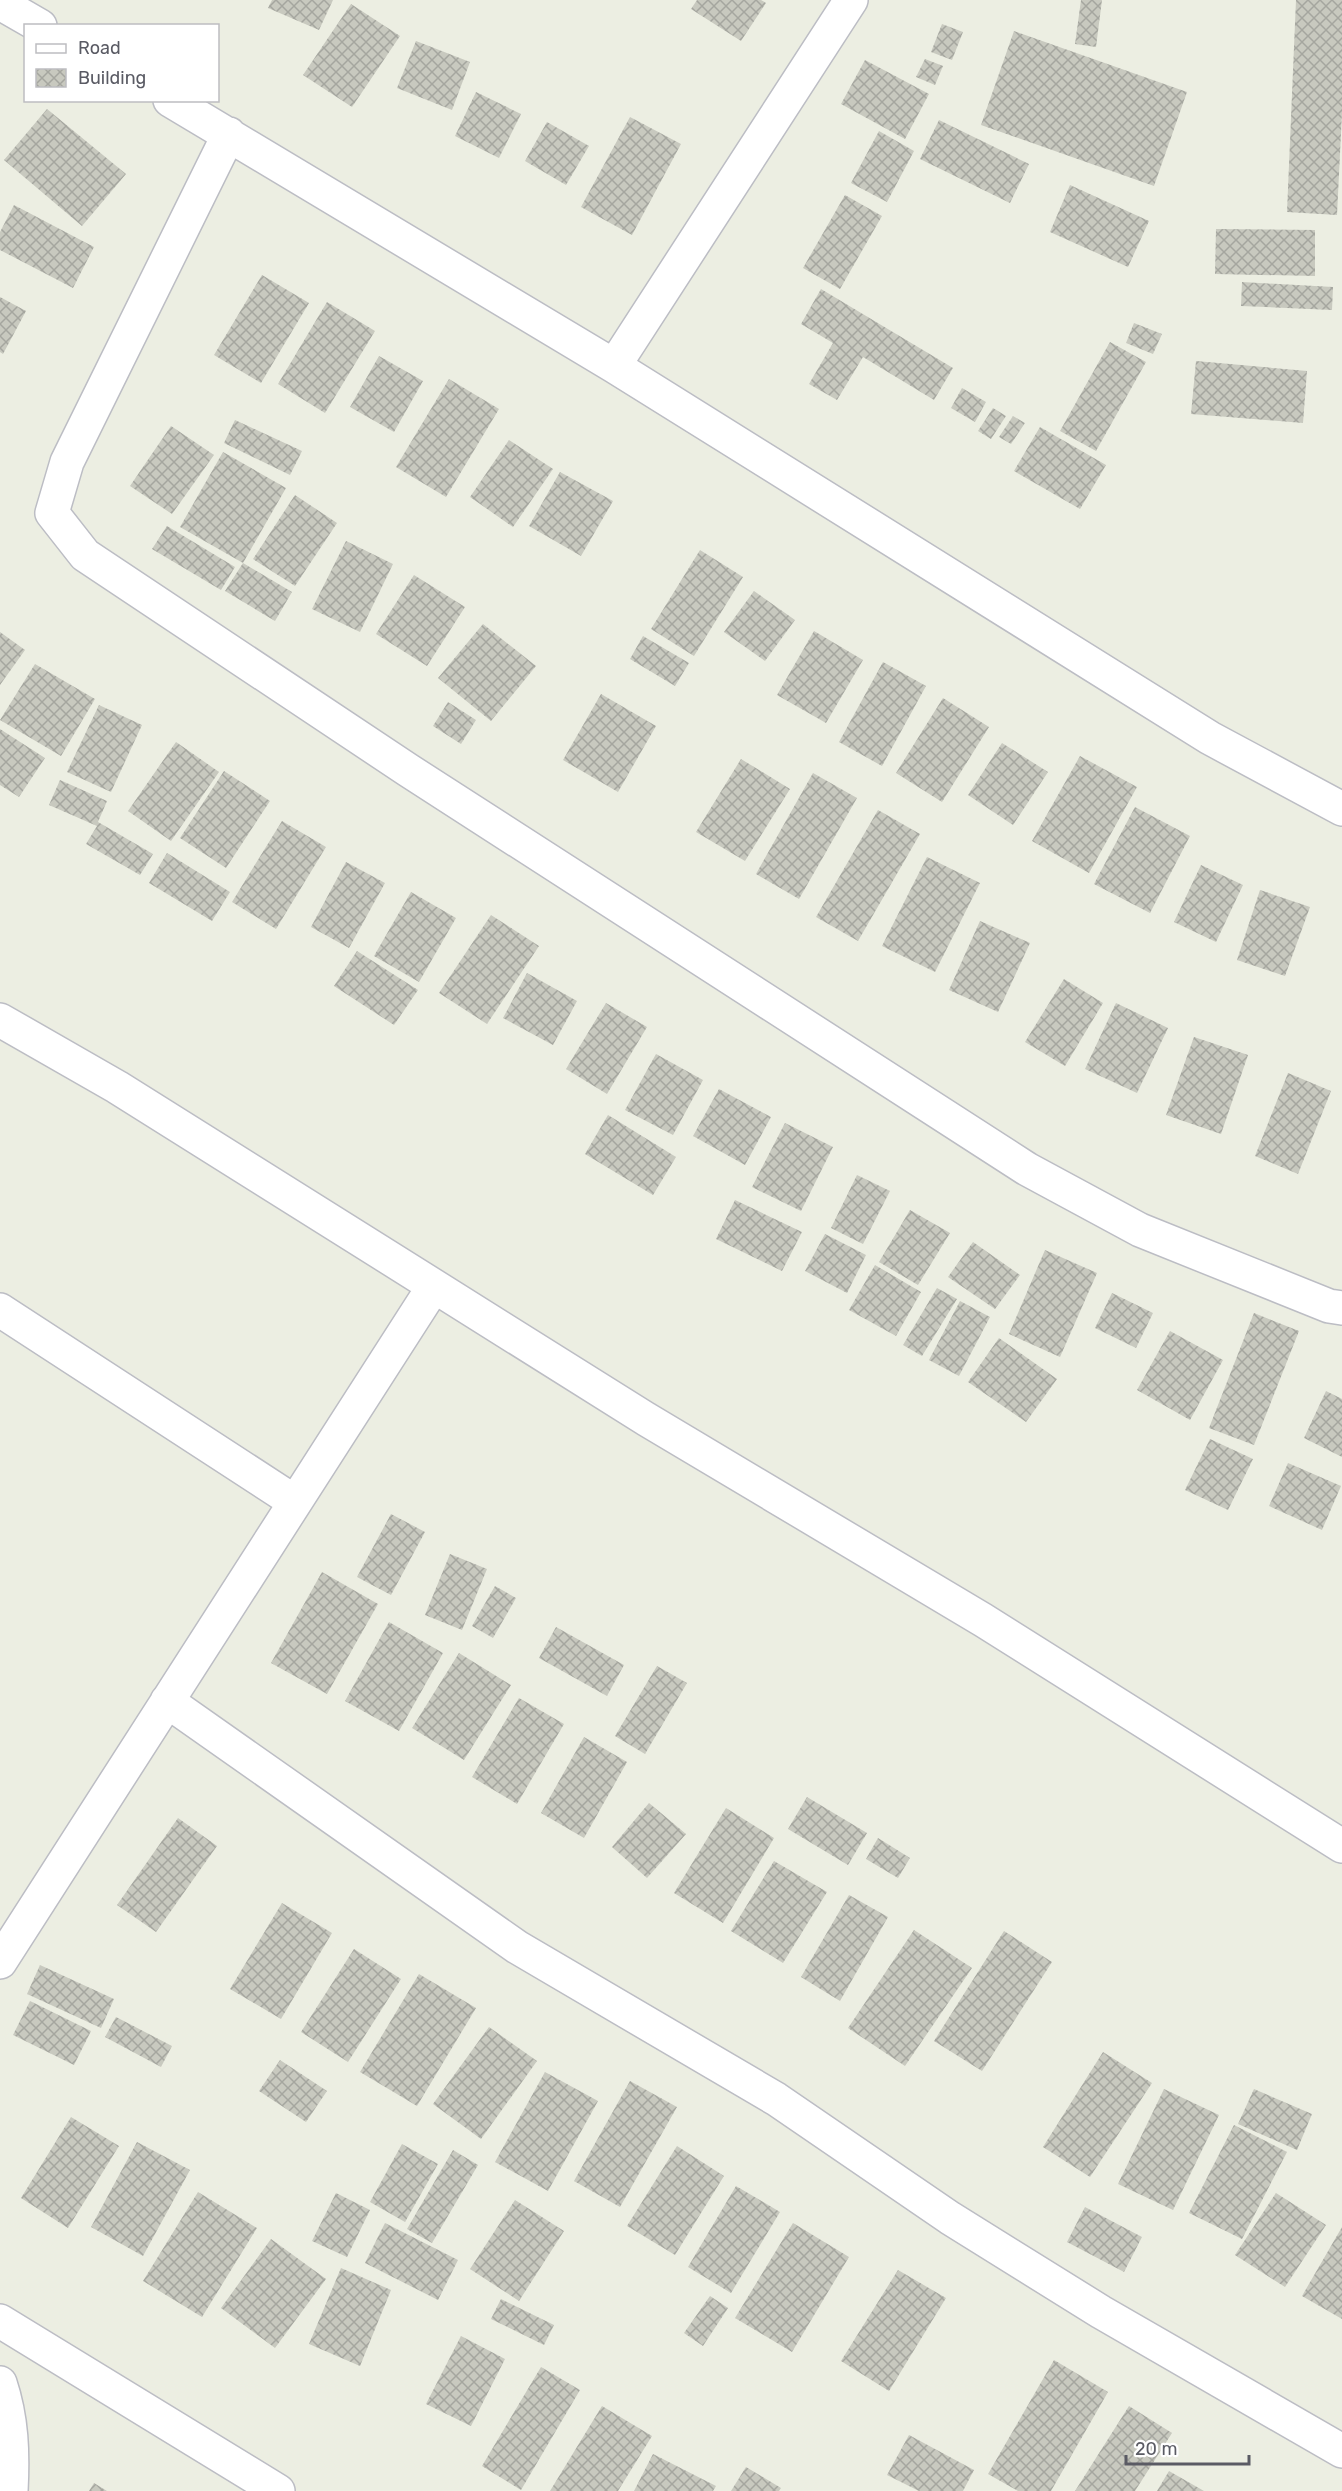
<svg xmlns="http://www.w3.org/2000/svg" width="1342" height="2491" font-family="Rubik,sans-serif">
<defs>
<pattern id="building-cross-hatch" width="8" height="8" patternUnits="userSpaceOnUse" patternTransform="scale(1.5)"><rect width="8" height="8" fill="#c8c9bf"/><path d="M0 0l8 8M0 8l8-8" fill="none" stroke="#a5a69f"/></pattern>
</defs>
<rect width="100%" height="100%" fill="#eceee2"/>
<path fill="url(#building-cross-hatch)" d="M272 0H333L319 30 268 8Z
M697 0H761L766 3 741 41 691 9Z
M1081 0H1102L1096 47 1075 44Z
M1296 0H1342V113L1337 215 1287 212Z
M351 4 400 36 352 107 303 75Z
M942 24 963 32 952 60 931 52Z
M1014 31 1187 92 1154 186 981 125Z
M416 41 470 62 452 110 397 88Z
M925 59 943 66 935 85 916 77Z
M865 60 929 94 905 139 841 104Z
M476 92 521 114 499 158 455 136Z
M47 109 126 174 82 226 4 160Z
M630 117 681 144 632 235 581 207Z
M939 120 1029 164 1010 203 920 159Z
M547 122 589 146 566 185 525 161Z
M879 131 914 151 887 202 851 183Z
M1070 185 1149 221 1128 267 1050 232Z
M845 195 882 216 840 289 803 268Z
M14 205 94 247 73 288 0 250V232Z
M1216 229 1315 230V276L1215 274Z
M262 275 309 303 261 383 214 355Z
M1242 282 1333 287 1332 310 1241 306Z
M821 289 953 368 934 400 863 357 837 400 809 384 833 343 801 324Z
M0 297 26 311 3 354 0 352Z
M327 302 375 331 325 413 278 384Z
M1134 323 1162 334 1153 354 1126 343Z
M1110 342 1146 362 1096 451 1060 431Z
M379 356 423 381 394 432 350 407Z
M1196 361 1307 371 1303 423 1191 414Z
M449 379 499 409 446 497 396 467Z
M962 388 986 402 975 422 951 408Z
M993 408 1006 416 991 439 978 431Z
M1013 416 1025 423 1011 444 999 437Z
M235 420 302 451 290 475 224 443Z
M171 426 214 455 172 514 130 486Z
M1040 427 1106 465 1080 509 1014 471Z
M509 440 553 469 513 527 470 497Z
M223 452 286 488 243 563 292 592 275 621 225 591 243 563 180 527Z
M560 472 613 501 581 556 529 526Z
M295 495 337 523 295 586 253 559Z
M167 526 235 567 221 590 152 549Z
M346 541 393 564 360 632 312 609Z
M700 550 743 577 694 656 651 629Z
M414 575 465 607 427 666 376 634Z
M754 591 795 620 765 661 724 632Z
M483 624 536 666 491 721 438 678Z
M814 631 863 660 826 723 777 695Z
M0 632 25 650 0 685Z
M643 636 689 663 675 686 630 659Z
M883 662 926 686 882 766 839 742Z
M35 664 95 699 61 756 0 720Z
M601 694 656 726 618 792 563 760Z
M943 698 989 727 942 802 896 773Z
M448 702 476 720 461 744 433 726Z
M99 705 142 725 111 792 67 772Z
M0 729 45 758 19 797 0 785Z
M176 742 219 772 171 841 128 811Z
M1002 743 1048 772 1013 825 968 795Z
M1080 756 1137 787 1089 873 1032 841Z
M741 759 790 789 745 861 696 832Z
M224 771 270 801 226 868 180 838Z
M813 773 857 798 799 899 756 874Z
M60 780 107 801 98 822 153 854 140 875 86 844 97 826 49 805Z
M1135 807 1190 836 1150 913 1094 884Z
M878 810 920 834 858 941 816 917Z
M282 821 326 847 276 929 232 902Z
M167 853 230 892 212 921 149 883Z
M927 857 980 883 935 972 882 946Z
M346 862 385 883 349 948 311 927Z
M1201 865 1243 885 1216 942 1174 922Z
M1260 890 1310 907 1285 976 1237 960Z
M411 892 456 918 419 982 374 956Z
M491 915 539 946 487 1024 439 993Z
M980 921 1030 943 998 1012 949 990Z
M357 951 418 990 394 1025 334 986Z
M527 973 577 1001 553 1045 503 1018Z
M1064 979 1103 1003 1065 1066 1025 1042Z
M606 1003 647 1027 607 1094 566 1069Z
M1116 1003 1168 1028 1137 1093 1085 1069Z
M1194 1037 1248 1055 1221 1134 1166 1115Z
M656 1054 703 1080 673 1135 625 1110Z
M1288 1073 1331 1091 1298 1174 1255 1156Z
M719 1089 771 1117 745 1165 693 1136Z
M608 1115 676 1157 653 1195 585 1154Z
M785 1123 833 1147 801 1211 752 1187Z
M857 1175 890 1191 863 1244 831 1228Z
M735 1200 802 1232 782 1271 716 1239Z
M910 1210 950 1233 918 1285 879 1262Z
M825 1234 866 1255 847 1293 805 1271Z
M973 1242 1020 1275 995 1309 948 1277Z
M1045 1250 1097 1273 1060 1357 1009 1334Z
M875 1265 921 1292 896 1336 849 1310Z
M937 1288 957 1299 922 1356 903 1345Z
M1112 1293 1153 1313 1136 1348 1095 1328Z
M960 1301 990 1317 959 1376 929 1360Z
M1254 1313 1299 1331 1254 1445 1209 1428Z
M1170 1331 1223 1360 1190 1420 1137 1390Z
M999 1338 1057 1379 1026 1422 968 1382Z
M1326 1391 1342 1399V1457L1304 1438Z
M1210 1439 1253 1459 1228 1510 1185 1490Z
M1288 1463 1341 1486 1322 1530 1269 1506Z
M391 1514 425 1532 391 1595 357 1577Z
M450 1554 487 1569 462 1630 425 1615Z
M322 1572 378 1604 327 1694 271 1663Z
M495 1586 516 1598 493 1638 472 1626Z
M389 1622 443 1653 399 1731 345 1701Z
M556 1627 624 1665 607 1696 539 1658Z
M459 1653 511 1685 464 1760 412 1728Z
M657 1666 687 1683 645 1754 615 1736Z
M519 1698 564 1724 517 1804 472 1777Z
M584 1737 627 1762 584 1838 541 1813Z
M807 1797 867 1833 848 1865 788 1829Z
M649 1803 686 1834 647 1878 612 1847Z
M726 1808 774 1838 723 1923 674 1893Z
M178 1818 217 1846 156 1932 117 1905Z
M878 1838 910 1858 898 1878 866 1859Z
M774 1861 827 1892 783 1963 731 1931Z
M849 1895 888 1917 840 2001 801 1977Z
M282 1903 332 1933 281 2019 230 1989Z
M914 1930 972 1968 905 2066 848 2028Z
M1004 1931 1052 1962 982 2071 934 2041Z
M354 1949 401 1979 348 2062 301 2032Z
M40 1965 114 1999 101 2028 27 1994Z
M419 1974 476 2008 417 2106 360 2072Z
M30 2001 91 2031 74 2065 13 2035Z
M116 2017 172 2046 161 2067 105 2037Z
M489 2027 537 2061 481 2139 433 2104Z
M1103 2052 1152 2083 1090 2177 1043 2147Z
M280 2060 327 2091 306 2122 259 2091Z
M545 2072 598 2101 548 2191 495 2162Z
M630 2081 677 2107 620 2207 574 2181Z
M1164 2089 1219 2115 1173 2210 1118 2184Z
M1254 2089 1312 2114 1297 2150 1238 2124Z
M71 2117 119 2146 68 2228 21 2198Z
M1234 2125 1287 2152 1242 2239 1189 2213Z
M137 2142 190 2170 143 2256 91 2227Z
M402 2144 438 2164 405 2222 370 2202Z
M677 2146 724 2176 675 2255 627 2226Z
M453 2150 478 2165 432 2243 407 2229Z
M736 2186 780 2212 731 2293 688 2267Z
M198 2192 257 2228 202 2317 143 2281Z
M336 2193 370 2210 347 2257 312 2241Z
M1276 2193 1326 2225 1285 2287 1235 2255Z
M515 2200 564 2231 519 2301 470 2269Z
M1085 2207 1142 2237 1124 2272 1067 2242Z
M385 2223 458 2260 438 2300 365 2263Z
M793 2223 849 2257 792 2352 735 2318Z
M1342 2227V2319L1302 2296Z
M271 2239 326 2279 275 2348 221 2308Z
M341 2268 391 2290 360 2366 309 2344Z
M898 2270 946 2298 889 2391 841 2361Z
M710 2296 728 2308 703 2346 684 2333Z
M501 2299 554 2325 544 2345 491 2319Z
M461 2336 505 2359 471 2426 426 2404Z
M1054 2360 1108 2392 1051 2491H1018L988 2474Z
M541 2367 580 2390 521 2490 482 2466Z
M602 2406 652 2436 618 2491H550Z
M1129 2406 1172 2433 1135 2491H1075Z
M909 2435 974 2470 963 2491H919L887 2475Z
M653 2454 716 2486 713 2491H634Z
M746 2467 781 2488 779 2491H731Z
M1169 2471 1204 2491H1157Z
M94 2483 107 2491H89Z"/>
<g fill="none" stroke-linecap="round" stroke-linejoin="round">
<defs>
<path id="minor" d="M0 3 40 26
M170 100 614 366 1210 738 1342 809
M229 134 67 462 52 513 85 555 408 770 1027 1169 1140 1230 1329 1306 1342 1308
M614 366 851 0
M0 1020 117 1087 646 1419 983 1620 1342 1846
M0 1310 295 1502
M167 1701 517 1947 776 2099 950 2218 1101 2312 1342 2451
M0 1962 434 1286
M0 2321 278 2491
M0 2383C12 2419 13 2453 11 2491"/>
</defs>
<use href="#minor" stroke="#bcbdc4" stroke-width="36"/>
<use href="#minor" stroke="#fff" stroke-width="33"/>
</g>
<rect x="24" y="24" width="195" height="78" fill="#ffffff" stroke="#bdbdc1" stroke-width="1.5"/>
<rect x="36" y="44" width="30" height="9" fill="#ffffff" stroke="#bdbdc1" stroke-width="1.5"/>
<text x="78" y="54" font-size="18" fill="#5a5b64">Road</text>
<rect x="36" y="69" width="30" height="18" fill="url(#building-cross-hatch)" stroke="#bdbdc1" stroke-width="1.5"/>
<text x="78" y="84" font-size="18" fill="#5a5b64">Building</text>
<path d="M1126 2455v9h123v-9" fill="none" stroke="#5a5b64" stroke-width="3"/>
<text x="1135" y="2455" font-size="18" fill="#5a5b64" stroke="#ffffff" stroke-width="4.5" paint-order="stroke">20 m</text>
</svg>
